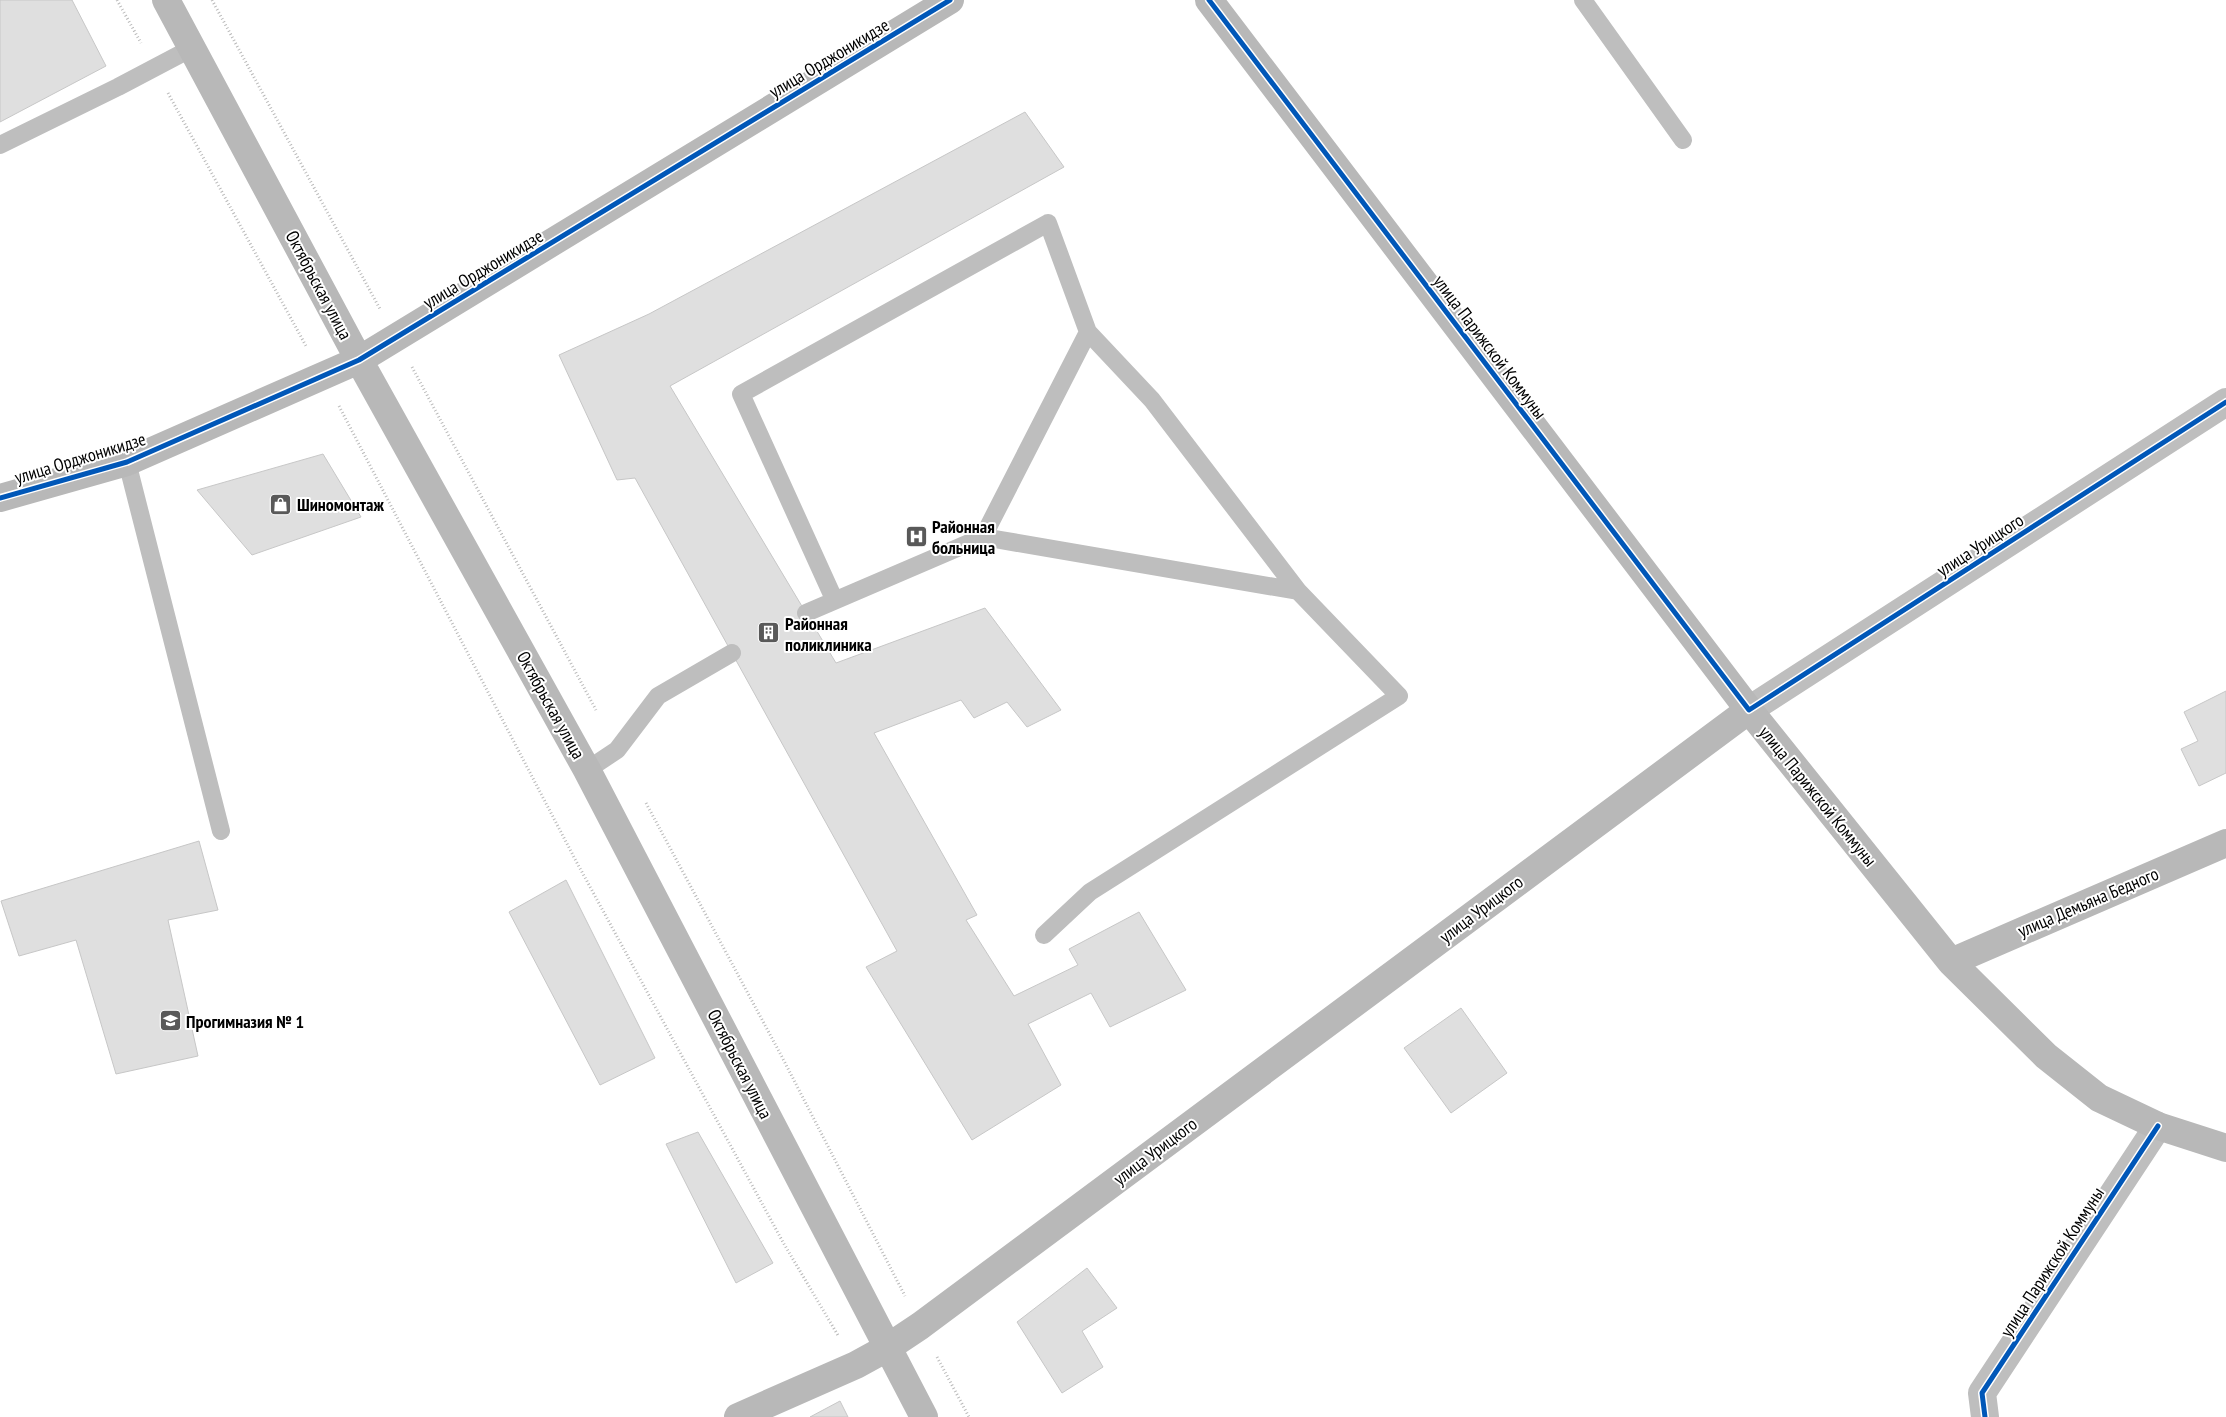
<svg xmlns="http://www.w3.org/2000/svg" width="2226" height="1417" font-family="'PT Sans Narrow',sans-serif">
<rect width="100%" height="100%" fill="#fff"/>
<path fill="#dfdfdf" stroke="#c7c7c7" d="M0 0H72L106 66 0 122Z
M1025 112 1064 167 670 386 836 663 985 608 1061 710 1027 727 1007 702 974 718 961 700 874 733 977 915 966 920 1014 996 1078 965 1069 949 1139 912 1186 990 1110 1027 1091 993 1028 1024 1061 1085 972 1140 866 967 897 951 635 478 617 480 559 355 649 314Z
M323 454 361 517 252 555 197 490Z
M2226 691V773L2199 786 2181 749 2198 741 2184 712Z
M199 841 218 910 168 920 198 1056 116 1074 76 940 19 956 1 901Z
M566 880 655 1058 600 1085 509 912Z
M1461 1008 1507 1073 1451 1113 1404 1048Z
M698 1132 773 1263 736 1283 666 1144Z
M1087 1268 1117 1308 1082 1331 1103 1367 1062 1393 1017 1322Z
M840 1401 848 1417H810Z"/>
<g fill="none" stroke-linecap="round" stroke-linejoin="round">
<path stroke="#b9b9b9" stroke-width="3" stroke-dasharray="1 2.5" stroke-linecap="butt" d="M117 0 141 43
M212 0 380 309
M168 93 306 346
M412 367 596 710
M339 406 576 861 784 1244 839 1337
M646 803 782 1057 905 1296
M937 1357 969 1417"/>
<path stroke="#bebebe" stroke-width="18" d="M1583 0 1683 140
M0 145 118 87 192 48
M127 462 221 831
M983 537 1298 591
M806 613 983 537 1088 332 1048 223 741 394 834 599
M587 770 617 750 658 696 732 653
M1044 935 1090 892 1399 696 1298 591 1152 400 1088 332"/>
<path stroke="#bebebe" stroke-width="28" d="M1749 710 2226 402
M1985 1417 1982 1393 2158 1126"/>
<path stroke="#b8b8b8" stroke-width="28" d="M166 0 359 360 587 770 924 1417
M1209 0 1749 710 1951 962 2046 1056 2099 1098 2158 1126 2226 1148
M0 498 127 462 359 360 950 0
M1951 962 2226 843
M738 1417 856 1365 887 1348 920 1326 1749 710"/>
<defs>
<path id="cycleway" d="M1209 0 1749 710 2226 402
M0 498 127 462 359 360 950 0
M1985 1417 1982 1393 2158 1126"/>
</defs>
<use href="#cycleway" stroke="#fff" stroke-width="8"/>
<use href="#cycleway" stroke="#0057b8" stroke-width="5"/>
</g>
<defs>
<symbol id="shop-square" viewBox="-11 -11 22 22"><rect x="-9" y="-9" width="18" height="18" rx="4" fill="#595959" stroke="#fff"/><path d="M-5-2.5h2.3a2.7 3.5 0 0 1 5.4 0H5L5.5 6h-11ZM-1.5-2.5h3a1.5 2.3 0 0 0-3 0Z" fill="#fff"/></symbol>
<symbol id="hospital-square" viewBox="-11 -11 22 22"><rect x="-9" y="-9" width="18" height="18" rx="4" fill="#595959" stroke="#fff"/><path d="M-5-5h3v3.5h4V-5h3V5h-3V1.5h-4V5h-3Z" fill="#fff"/></symbol>
<symbol id="building-square" viewBox="-11 -11 22 22"><rect x="-9" y="-9" width="18" height="18" rx="4" fill="#595959" stroke="#fff"/><path d="M-4-6H4V6H1V3H-1V6H-4ZM-2.5-4.3h1.7v1.8h-1.7ZM.8-4.3h1.7v1.8H.8ZM-2.5-1h1.7V.8h-1.7ZM.8-1h1.7V.8H.8Z" fill="#fff"/></symbol>
<symbol id="school-square" viewBox="-11 -11 22 22"><rect x="-9" y="-9" width="18" height="18" rx="4" fill="#595959" stroke="#fff"/><path d="M0-5L7-2L0 1L-7-2ZM-4 1L0 2.5L4 1V4Q0 6-4 4Z" fill="#fff"/></symbol>
</defs>
<g fill-rule="evenodd">
<use href="#shop-square" x="268" y="492" width="25" height="25"/>
<use href="#hospital-square" x="904" y="524" width="25" height="25"/>
<use href="#building-square" x="756" y="620" width="25" height="25"/>
<use href="#school-square" x="158" y="1008" width="25" height="25"/>
</g>
<g text-anchor="middle" dominant-baseline="central" stroke-width="4" stroke-linejoin="round" paint-order="stroke">
<g font-size="18" fill="#000" stroke="#fff">
<text transform="translate(829 58) rotate(-31)">улица Орджоникидзе</text>
<text transform="translate(483 269) rotate(-31)">улица Орджоникидзе</text>
<text transform="translate(319 285) rotate(62)">Октябрьская улица</text>
<text transform="translate(1490 347) rotate(53)">улица Парижской Коммуны</text>
<text transform="translate(80 458) rotate(-17)">улица Орджоникидзе</text>
<text transform="translate(1980 545) rotate(-33)">улица Урицкого</text>
<text transform="translate(551 705) rotate(61)">Октябрьская улица</text>
<text transform="translate(1818 796) rotate(51)">улица Парижской Коммуны</text>
<text transform="translate(2088 902) rotate(-23)">улица Демьяна Бедного</text>
<text transform="translate(1481 909) rotate(-37)">улица Урицкого</text>
<text transform="translate(740 1064) rotate(63)">Октябрьская улица</text>
<text transform="translate(1155 1151) rotate(-37)">улица Урицкого</text>
<text transform="translate(2052 1262) rotate(-57)">улица Парижской Коммуны</text>
</g>
<g font-size="18" font-weight="bold" fill="#000" stroke="#fff" text-anchor="start">
<text x="297" y="504">Шиномонтаж</text>
<text x="932" y="526">Районная<tspan x="932" dy="21">больница</tspan></text>
<text x="785" y="623">Районная<tspan x="785" dy="21">поликлиника</tspan></text>
<text x="186" y="1021">Прогимназия № 1</text>
</g>
</g>
</svg>
